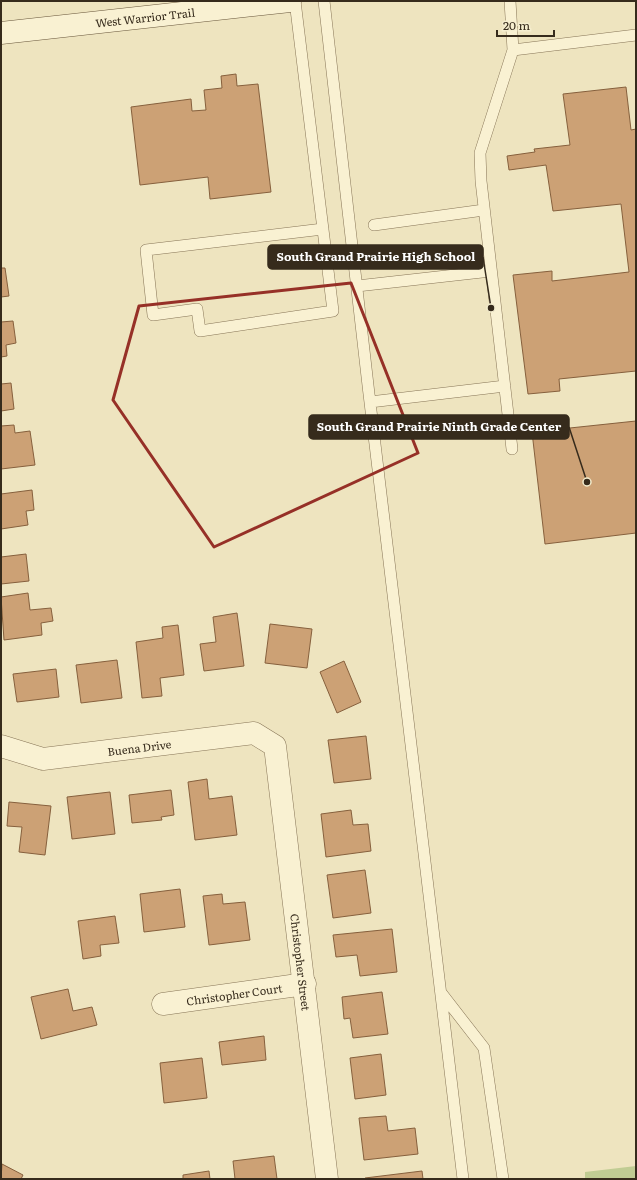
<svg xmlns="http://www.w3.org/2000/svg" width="637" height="1180" font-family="Literata,serif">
<rect width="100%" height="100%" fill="#eee4bf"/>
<path fill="#c0cc93" d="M636 1166V1179H585V1172Z"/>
<path fill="#cca175" stroke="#86603d" d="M236 74 237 86 258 84 271 192 210 199 208 177 140 185 131 107 191 99 192 111 206 110 204 90 222 88 221 76Z
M626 87 631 130 636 129V371L559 379 560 391 528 394 513 275 552 271V281L629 272 621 204 553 211 546 165 509 170 507 156 535 152 534 149 570 145 563 94Z
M1 268H5L9 296 1 297Z
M13 321 16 343 6 345 7 356 1 357V322Z
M11 383 14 409 1 411V384Z
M636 421V533L545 544 532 432Z
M14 425 15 433 30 431 35 465 1 469V426Z
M32 490 34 510 26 511 28 525 1 529V494Z
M26 554 29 581 1 584V557Z
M28 593 30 610 51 608 53 621 41 623 42 635 4 640 1 597Z
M237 613 244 666 204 671 200 644 216 642 213 617Z
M270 624 312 629 307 668 265 663Z
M178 625 184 675 160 678 162 696 142 698 136 642 163 638 162 627Z
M117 660 122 698 81 703 76 665Z
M344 661 361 702 337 713 320 672Z
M56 669 59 697 17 702 13 674Z
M366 736 371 779 334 783 328 740Z
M207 779 209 799 232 796 237 835 195 840 188 782Z
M171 790 174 815 161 817 162 820 132 823 129 795Z
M110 792 115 834 72 839 67 797Z
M9 802 51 806 45 855 19 852 22 827 7 826Z
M351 810 353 825 368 824 371 851 326 857 321 814Z
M365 870 371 913 333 918 327 875Z
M180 889 185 927 144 932 140 894Z
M222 894 223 904 245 902 250 940 209 945 203 896Z
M115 916 119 943 100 945 101 956 83 959 78 921Z
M392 929 397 972 360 976 357 955 336 957 333 935Z
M68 989 73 1011 92 1007 97 1025 41 1039 31 997Z
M382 992 388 1034 353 1038 350 1018 344 1019 342 997Z
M264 1036 266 1060 222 1065 219 1042Z
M381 1054 386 1095 355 1099 350 1058Z
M202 1058 207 1098 164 1103 160 1063Z
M386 1116 388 1131 415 1128 418 1154 364 1160 359 1118Z
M274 1156 277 1179H235L233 1161Z
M2 1164 23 1175 21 1179H1Z
M209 1171 210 1179H183V1175Z
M422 1171 423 1179H365V1178Z"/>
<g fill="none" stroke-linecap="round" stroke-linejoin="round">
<defs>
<path id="lane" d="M295 1 333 311 200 331 197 309 153 315 146 250 323 229
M324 1 369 394 463 1179
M510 1 513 50 480 153 481 181 512 449
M513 50 636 35
M374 225 484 210
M357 286 491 271
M370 402 505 386
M442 994 484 1048 503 1179"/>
<g id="street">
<path id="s1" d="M1 746 43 759 254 733 275 746 327 1179"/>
<path id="s2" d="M163 1004 305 984"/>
</g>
<g id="secondary">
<path id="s3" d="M1 33 290 1"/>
</g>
</defs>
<use href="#lane" stroke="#877557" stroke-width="12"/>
<use href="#street" stroke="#877557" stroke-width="23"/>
<use href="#secondary" stroke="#68563b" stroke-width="23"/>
<use href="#lane" stroke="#f9f1d2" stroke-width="11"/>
<use href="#street" stroke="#f9f1d2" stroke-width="22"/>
<use href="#secondary" stroke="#f9f1d2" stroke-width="22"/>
</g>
<path fill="none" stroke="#963027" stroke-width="3" stroke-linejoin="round" d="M351 283 418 453 214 547 113 400 139 306Z"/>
<g text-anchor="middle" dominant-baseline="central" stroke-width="4" stroke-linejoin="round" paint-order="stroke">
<g font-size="11" fill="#362b1c" stroke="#f5eecf">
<text stroke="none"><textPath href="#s3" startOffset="145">West Warrior Trail</textPath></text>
<text stroke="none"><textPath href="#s1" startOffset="141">Buena Drive</textPath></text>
<text stroke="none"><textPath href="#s1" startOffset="499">Christopher Street</textPath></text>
<text stroke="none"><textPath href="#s2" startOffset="72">Christopher Court</textPath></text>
</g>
</g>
<path fill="none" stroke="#362b1c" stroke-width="1.5" d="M491 308L483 257M587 482L569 427"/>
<g fill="#362b1c" stroke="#f5eecf" stroke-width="1.5">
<circle cx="491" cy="308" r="4"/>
<circle cx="587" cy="482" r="4"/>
</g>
<g fill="#362b1c" stroke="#362b1c" stroke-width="1.5">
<rect x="268" y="245" width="215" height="24" rx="4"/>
<rect x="309" y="415" width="260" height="24" rx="4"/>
</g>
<g font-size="12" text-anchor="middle" font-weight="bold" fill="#fff">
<text x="376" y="261">South Grand Prairie High School</text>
<text x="439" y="431">South Grand Prairie Ninth Grade Center</text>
</g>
<rect width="637" height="1180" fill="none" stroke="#362b1c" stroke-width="4"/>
<path d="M497 30v6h57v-6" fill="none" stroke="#362b1c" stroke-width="2"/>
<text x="503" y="30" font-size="12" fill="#362b1c" stroke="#f5eecf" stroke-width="3" paint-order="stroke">20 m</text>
</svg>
